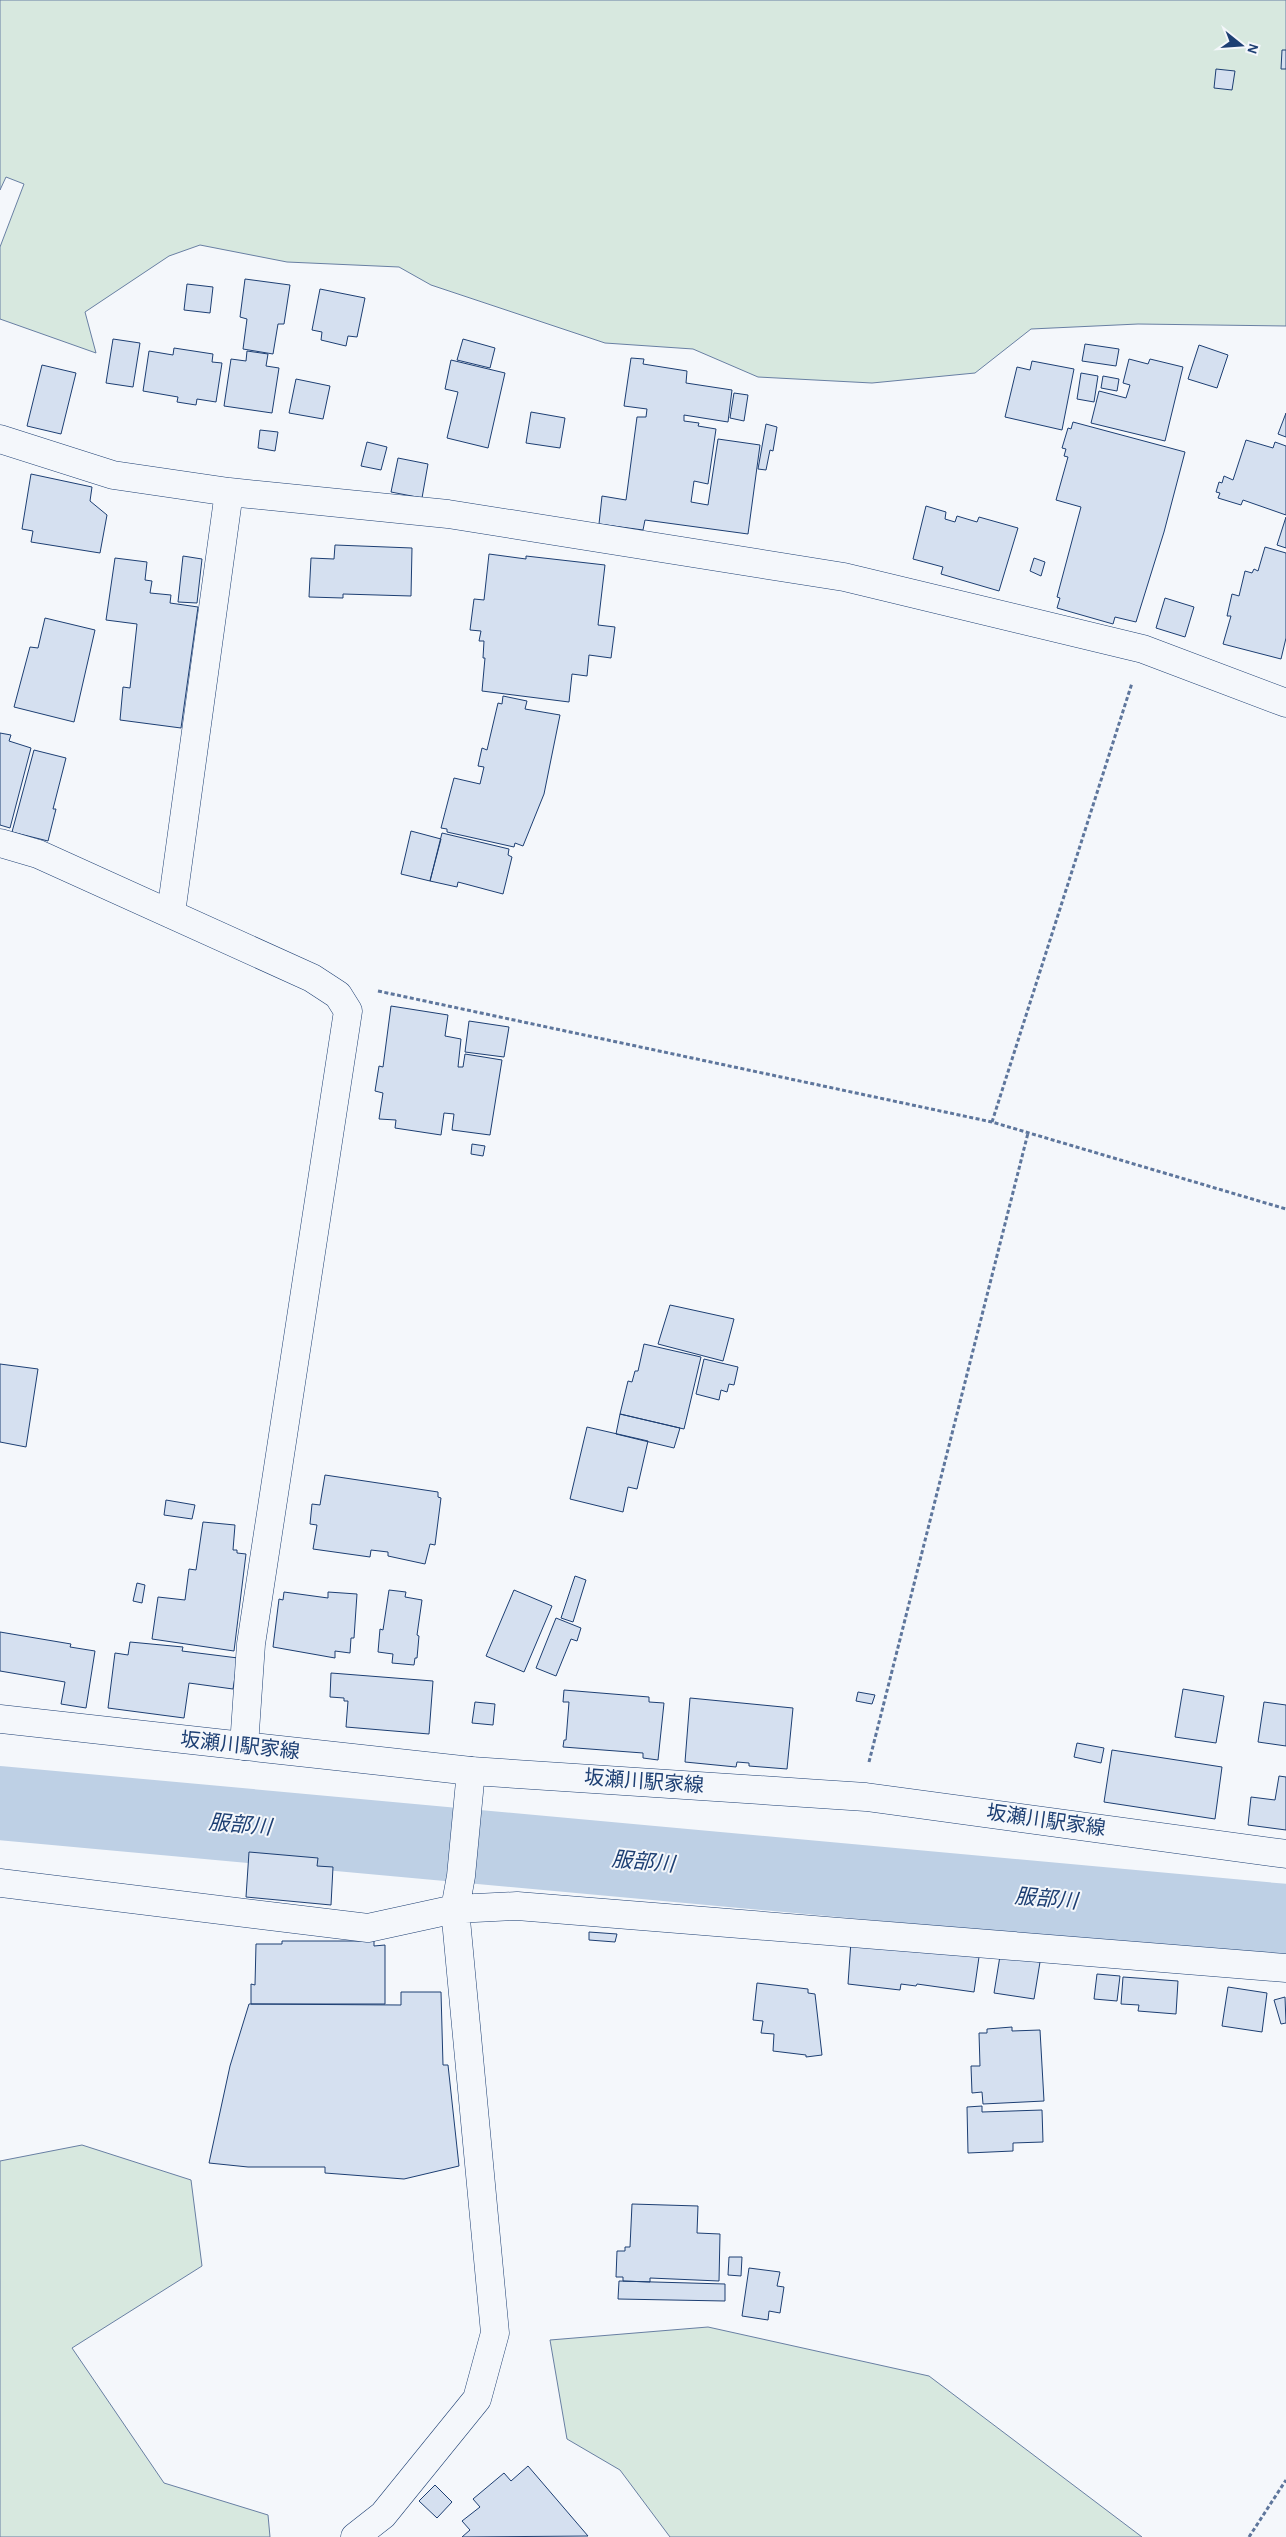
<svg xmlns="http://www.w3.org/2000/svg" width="1286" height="2537" font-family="'Alegreya Sans','Noto Sans JP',sans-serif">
<rect width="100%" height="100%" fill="#f4f7fb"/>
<path fill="#d7e8df" stroke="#687fa3" d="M0 0H1286V326L1138 324 1031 329 975 373 872 383 758 377 693 349 605 343 431 285 399 267 287 262 200 245 169 256 85 312 96 353 0 319V247L24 184 6 177 0 190Z
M82 2145 191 2180 202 2266 72 2348 164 2483 268 2515 270 2537H0V2161Z
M708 2327 929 2376 1142 2537H670L620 2470 567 2439 550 2340Z"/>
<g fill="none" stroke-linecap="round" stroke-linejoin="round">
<path stroke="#bed0e5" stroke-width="74" d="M0 1803 1286 1921"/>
</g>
<path fill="#d5e0f0" stroke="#1d3f73" d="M1282 50H1286V69H1281Z
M1216 69 1235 71 1232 90 1214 88Z
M245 279 290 285 284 324H278L273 354 243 349 247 319 240 317Z
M187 284 213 287 210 313 184 310Z
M320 289 365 298 357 337 348 336 346 346 321 340 322 332 312 330Z
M113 339 140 343 133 387 106 383Z
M463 339 495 348 490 368 457 360Z
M1085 344 1119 349 1116 366 1082 361Z
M1199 345 1228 355 1217 388 1188 379Z
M174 348 213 354 212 362 222 363 216 402 197 399 196 405 177 402 178 397 143 391 149 351 173 355Z
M247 351 268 354 266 366 279 368 272 413 224 406 231 359 246 361Z
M631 358 644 359 643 364 687 371 686 383 732 390 728 422 684 415V421L699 423 698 426 716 429 708 484 694 481 691 502 708 505 718 439 760 445 748 534 645 520 643 530 599 524 602 496 626 500 637 417H646L647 409 624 406Z
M1129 359 1148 364 1150 359 1183 367 1165 441 1091 423 1099 391 1126 398 1130 385 1123 383Z
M451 360 505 373 488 448 447 438 458 392 445 389Z
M1032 361 1074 369 1062 430 1005 417 1017 367 1030 370Z
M42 365 76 373 61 434 27 426Z
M1081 373 1098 376 1094 402 1077 399Z
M1103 376 1119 379 1117 391 1101 388Z
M296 379 330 386 323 419 289 413Z
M734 393 748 395 744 421 730 418Z
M531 412 565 418 560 448 526 443Z
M1286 413V437L1278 434Z
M1073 422 1185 452 1164 532 1136 622 1115 617 1113 624 1057 608 1060 598 1057 597 1081 507 1056 500 1068 457 1064 456 1066 449 1062 448 1068 428 1071 429Z
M766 424 777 427 773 451 770 450 766 470 758 469Z
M260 430 278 432 275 451 258 448Z
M1246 440 1273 448 1275 442 1286 446V515L1243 500 1241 505 1218 498 1220 493 1216 492 1219 482 1222 483 1224 476 1233 480Z
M367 442 387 447 381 470 361 466Z
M398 458 428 464 422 498 391 492Z
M31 474 92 487 90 501 107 515 100 553 31 542 33 531 22 529Z
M926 506 946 512 945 519 955 522 957 516 977 522 979 517 1018 528 999 591 941 574 943 567 913 559Z
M1286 517V548L1277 545Z
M335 545 412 548 411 596 343 594V598L309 597 311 558 334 559Z
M1265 547 1286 553V638L1281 659 1223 644 1231 616H1227L1232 594 1239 596 1245 571 1252 573 1254 569 1258 571Z
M489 554 526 559V556L605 565 598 625 615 627 611 658 589 655 587 676 572 674 569 702 482 691 485 658H483L484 641H479L481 631 470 630 474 599 484 600Z
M183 556 202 559 197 603 178 602Z
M115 558 147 562 145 580 152 581 150 593 171 595 170 603 198 607 181 728 120 720 123 687 130 688 137 624 106 620Z
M1034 558 1045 562 1041 576 1030 571Z
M1165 598 1194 607 1185 637 1156 628Z
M45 618 95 630 74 722 14 707 30 647 38 648Z
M503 696 527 701 525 709 560 715 544 794 523 846 515 843 514 847 447 832V829L441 828 454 778 480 784 484 767 478 766 482 748 487 750 498 703 502 704Z
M0 733 11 735 9 741 31 748 10 828 0 825Z
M34 750 66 758 53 809H56L48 841 12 832Z
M411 831 441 839 430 881 401 874Z
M442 833 509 849 508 855 512 857 503 894 458 882 457 887 430 881Z
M391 1006 448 1015 445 1036 461 1039 458 1067H463L465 1054 502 1060 490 1135 452 1130 454 1114 444 1113 441 1135 395 1128 396 1120 379 1119 383 1093 375 1091 379 1066 383 1067Z
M469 1021 509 1027 504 1057 465 1052Z
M472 1144 485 1146 483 1156 471 1154Z
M670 1305 734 1319 723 1361 658 1344Z
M644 1344 701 1357 684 1429 620 1414 628 1381 632 1382 635 1371H638Z
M704 1359 738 1367 734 1385 729 1384 727 1392 721 1390 719 1400 696 1394Z
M0 1364 38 1369 26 1447 0 1442Z
M620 1414 680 1428 674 1448 616 1434Z
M587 1427 648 1441 637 1489 628 1487 623 1512 570 1499Z
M325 1475 438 1492V1497L441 1498 435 1545 430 1544 425 1564 388 1556V1552L371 1550 370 1557 313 1549 317 1525 310 1524 312 1504 320 1505Z
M166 1500 195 1505 192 1519 164 1515Z
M203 1522 235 1525 233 1550H237V1553L246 1554 234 1651 152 1639 158 1597 185 1600 189 1569 196 1570Z
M575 1576 586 1580 573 1622 561 1618Z
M137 1583 145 1585 142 1603 133 1601Z
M389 1590 406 1592 405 1597 422 1600 417 1635 419 1636 417 1658H415L414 1665 392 1663 393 1654 378 1652 380 1629 383 1630Z
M514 1590 552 1606 524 1672 486 1656Z
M284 1592 328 1598V1592L357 1594 354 1638H351L350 1653 335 1651V1658L273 1647 279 1599 283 1600Z
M556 1618 581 1628 577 1641 571 1639 556 1676 536 1668Z
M0 1632 71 1644 70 1647 95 1651 86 1708 61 1704 65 1682 0 1671Z
M130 1642 183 1647 182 1651 238 1658 233 1689 189 1683 184 1718 108 1708 115 1653 128 1655Z
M331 1673 433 1681 429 1734 346 1727 348 1701H344V1698L330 1697Z
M1183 1689 1224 1696 1216 1743 1175 1737Z
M564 1690 649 1697V1702L664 1703 658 1760 643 1758V1753L563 1747 564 1740H566L569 1702H563Z
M858 1692 875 1695 872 1704 856 1701Z
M690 1698 793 1708 787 1769 749 1766V1763L737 1762 736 1767 685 1762Z
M475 1702 495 1704 493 1725 472 1723Z
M1264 1702 1286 1705V1746L1258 1742Z
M1077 1743 1104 1748 1101 1763 1074 1757Z
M1112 1750 1222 1767 1215 1819 1104 1802Z
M1279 1776 1286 1777V1830L1248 1825 1251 1797 1275 1800Z
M249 1852 318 1858 317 1866 333 1867 331 1905 246 1897Z
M589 1932 617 1934 615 1942 589 1940Z
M282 1941H374V1946L385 1945V2004H251V1984L255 1985 256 1944H282Z
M851 1941 979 1957 974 1992 917 1984 916 1986 901 1984 900 1990 848 1984Z
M1000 1956 1040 1962 1034 1999 994 1993Z
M1097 1974 1120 1976 1117 2001 1094 1999Z
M1123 1977 1178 1981 1176 2014 1138 2011 1139 2005 1121 2004Z
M757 1983 808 1989V1993L815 1994 822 2055 806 2057V2055L773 2051 774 2034 761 2033 763 2021 753 2020Z
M1228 1987 1267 1993 1262 2032 1222 2026Z
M401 1992H441L443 2065H448L459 2166 404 2179 325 2173V2167H248L209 2163 230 2066 249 2004 401 2005Z
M1285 1997 1286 2023 1281 2024 1274 2000Z
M1012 2027V2031L1040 2030 1044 2101 983 2104 982 2092 972 2093 971 2066H980L979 2033H987V2029Z
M982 2106V2112L1042 2110 1043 2142 1013 2143V2151L968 2153 967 2107Z
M632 2204 698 2206 697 2233 720 2234 719 2281 650 2278V2282L623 2281V2277H616L617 2251H625V2247H630Z
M729 2257H742L741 2276 728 2275Z
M749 2268 780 2272 777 2286 784 2287 780 2313 769 2311 768 2320 742 2316Z
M619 2281 725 2284V2301L618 2299Z
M528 2466 588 2536 462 2537 470 2530 462 2521 480 2507 473 2499 504 2473 511 2481Z
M435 2485 452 2502 437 2518 419 2501Z"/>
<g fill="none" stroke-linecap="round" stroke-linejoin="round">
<defs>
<path id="minor" d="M0 439 113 475 229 492 448 514 844 577 1143 649 1286 703
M0 843 38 854 312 978 338 995 348 1011 251 1644 244 1746
M171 913 229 492
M0 1883 368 1928 455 1909 517 1906 1286 1968
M355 2537 383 2515 477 2399 495 2333 455 1909 461 1876 471 1771"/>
<path id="secondary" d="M0 1719 471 1771 866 1797 1286 1854"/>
</defs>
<use href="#minor" stroke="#1d3f73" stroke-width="29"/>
<use href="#secondary" stroke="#1d3f73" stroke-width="29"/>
<path stroke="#5e769c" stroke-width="3" stroke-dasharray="4 2.5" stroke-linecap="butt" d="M378 991 992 1122 1286 1209
M992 1122 1132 683
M869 1762 1028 1133
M1249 2537 1286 2480"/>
<use href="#minor" stroke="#f4f7fb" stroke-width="28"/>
<use href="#secondary" stroke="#f4f7fb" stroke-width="28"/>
</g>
<g text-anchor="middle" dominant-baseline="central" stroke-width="4" stroke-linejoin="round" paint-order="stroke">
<g font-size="20" fill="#1d3f73" stroke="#f4f7fb">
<text transform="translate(240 1746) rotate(6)">坂瀬川駅家線</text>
<text transform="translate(644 1782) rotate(4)">坂瀬川駅家線</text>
<text transform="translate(1046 1821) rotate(8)">坂瀬川駅家線</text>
</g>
<g font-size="21" font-style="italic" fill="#1d3f73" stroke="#f4f7fb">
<text transform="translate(240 1825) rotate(5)">服部川</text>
<text transform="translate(643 1862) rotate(5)">服部川</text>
<text transform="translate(1046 1899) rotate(5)">服部川</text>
</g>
</g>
<g transform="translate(1241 45) rotate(107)" stroke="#f4f7fb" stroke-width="4" paint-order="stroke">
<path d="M0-4L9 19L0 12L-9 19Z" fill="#1d3f73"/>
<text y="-8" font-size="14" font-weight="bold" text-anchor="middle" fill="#1d3f73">N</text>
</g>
</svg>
